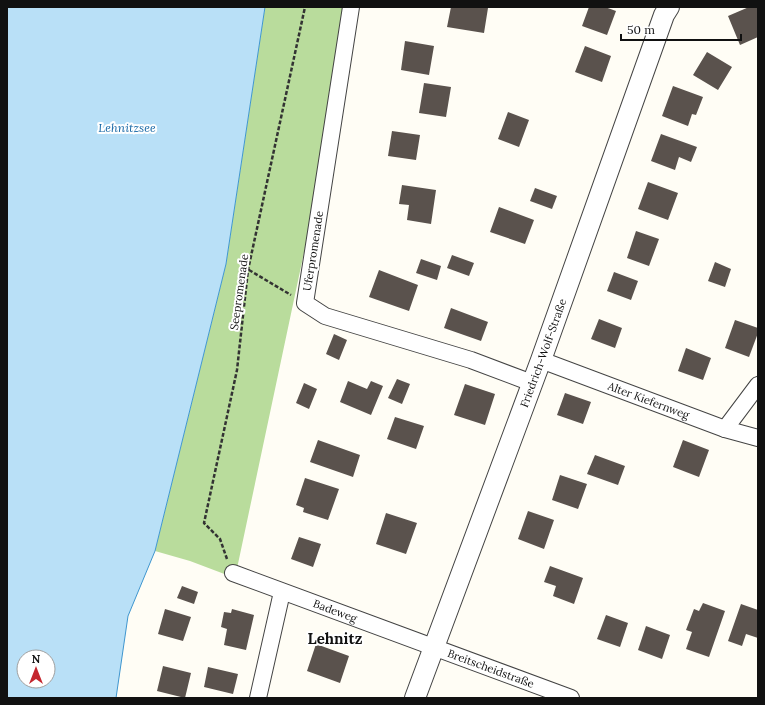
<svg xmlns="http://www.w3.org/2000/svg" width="765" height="705" font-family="Lora,serif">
<rect width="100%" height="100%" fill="#fffdf5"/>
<path fill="#b9dc9c" d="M265 7H356L235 578 190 561 155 551 226 264Z"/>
<path fill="#b9e0f7" stroke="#3f96cf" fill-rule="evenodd" d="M7 7H265L226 264 155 551 128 616 116 698H7ZM24 657H48V681H24Z"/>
<path fill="#5a524d" d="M451 7 488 8 484 33 447 27Z
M589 7H605L616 11 607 35 582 26Z
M749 7H757L758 10V37L740 45 728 16Z
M405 41 434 46 429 75 401 70Z
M585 46 611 56 602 82 575 72Z
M707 52 732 67 718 90 693 75Z
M424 83 451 87 446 117 419 113Z
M673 86 703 97 696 115 692 114 688 126 662 116Z
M508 112 529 120 519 147 498 139Z
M392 131 420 135 416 160 388 156Z
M661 134 697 147 691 162 679 157 675 170 651 161Z
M648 182 678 193 668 220 638 209Z
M402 185 436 190 431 224 407 220 409 205 399 204Z
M535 188 557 196 552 209 530 201Z
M499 207 534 220 525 244 490 232Z
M636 231 659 239 649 266 627 258Z
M452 255 474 263 469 276 447 268Z
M421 259 441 266 437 280 416 273Z
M715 262 731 269 725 287 708 281Z
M379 270 418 285 409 311 369 297Z
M614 272 638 281 631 300 607 291Z
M451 308 488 322 481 341 444 328Z
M599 319 622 328 615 348 591 339Z
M735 320 758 328V333L749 357 725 348Z
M334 334 347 340 339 360 326 354Z
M686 348 711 358 703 380 678 371Z
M397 379 410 384 402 404 388 398Z
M348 381 367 389 371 381 383 386 371 415 340 402Z
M304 383 317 389 309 409 296 403Z
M465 384 495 394 485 425 454 415Z
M565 393 591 402 583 424 557 415Z
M395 417 424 426 416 449 387 439Z
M318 440 360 455 353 477 310 462Z
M683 440 709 450 699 477 673 467Z
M595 455 625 466 618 485 587 474Z
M560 475 587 484 578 509 552 500Z
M305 478 339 489 328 520 303 512 304 508 296 505Z
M528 511 554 520 544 549 518 539Z
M386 513 417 523 406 554 376 544Z
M299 537 321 544 313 567 291 559Z
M550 566 583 578 574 604 553 596 556 586 544 582Z
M182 586 198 592 194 604 177 598Z
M703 603 725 611 709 657 686 649 692 632 686 630 694 609 699 611Z
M741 604 758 610V638L746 634 742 646 728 641Z
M165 609 191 617 183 641 158 634Z
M232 609 254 615 246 650 224 645 227 629 221 627 224 612 231 613Z
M606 615 628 623 620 647 597 639Z
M646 626 670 635 662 659 638 650Z
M316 644 349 656 340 683 307 671Z
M163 666 191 673 185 698 157 691Z
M208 667 238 674 233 694 204 687Z"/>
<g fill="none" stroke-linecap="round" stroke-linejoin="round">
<defs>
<g id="minor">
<path d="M351 7 305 303 325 316 471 360 532 383"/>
<path id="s1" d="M541 360 725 429 758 438"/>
<path d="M725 429 758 385"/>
<path id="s2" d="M233 573 571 698"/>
<path d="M258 698 282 592"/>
</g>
<g id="tertiary">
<path id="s3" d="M415 698 541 360 664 15 669 7"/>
</g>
</defs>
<use href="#minor" stroke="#444" stroke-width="18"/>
<use href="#tertiary" stroke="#444" stroke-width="22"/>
<path stroke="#333" stroke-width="2.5" stroke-dasharray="4 2" stroke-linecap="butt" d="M249 270 291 295
M227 559 220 539 204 523 237 370 248 270 305 7"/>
<use href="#minor" stroke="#fff" stroke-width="16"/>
<use href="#tertiary" stroke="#fff" stroke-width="20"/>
</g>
<g text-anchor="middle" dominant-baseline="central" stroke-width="4" stroke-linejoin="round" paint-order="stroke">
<g font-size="11" fill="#111" stroke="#fff">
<text transform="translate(313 251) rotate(-81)">Uferpromenade</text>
<text transform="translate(239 292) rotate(-82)">Seepromenade</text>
<text stroke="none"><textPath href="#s3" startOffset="368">Friedrich-Wolf-Straße</textPath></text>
<text stroke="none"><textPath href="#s1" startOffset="115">Alter Kiefernweg</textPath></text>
<text stroke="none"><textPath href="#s2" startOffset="109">Badeweg</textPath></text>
<text stroke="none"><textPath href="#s2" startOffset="275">Breitscheidstraße</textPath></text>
</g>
<g font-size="12" font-style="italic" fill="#1768a6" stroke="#fff">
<text x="127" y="127">Lehnitzsee</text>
</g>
<g font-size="15" font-weight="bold" fill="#111" stroke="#fff">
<text x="335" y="638">Lehnitz</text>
</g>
</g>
<rect width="765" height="705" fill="none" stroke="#111111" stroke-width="16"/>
<g transform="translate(36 669)"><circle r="19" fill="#ffffff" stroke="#a0a0a0"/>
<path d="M0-3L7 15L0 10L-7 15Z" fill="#c4262e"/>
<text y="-6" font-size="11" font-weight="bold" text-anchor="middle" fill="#111111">N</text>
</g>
<path d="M621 34v6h120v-6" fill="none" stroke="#111111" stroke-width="2"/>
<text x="627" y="34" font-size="12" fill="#111111" stroke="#ffffff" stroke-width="3" paint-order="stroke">50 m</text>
</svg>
